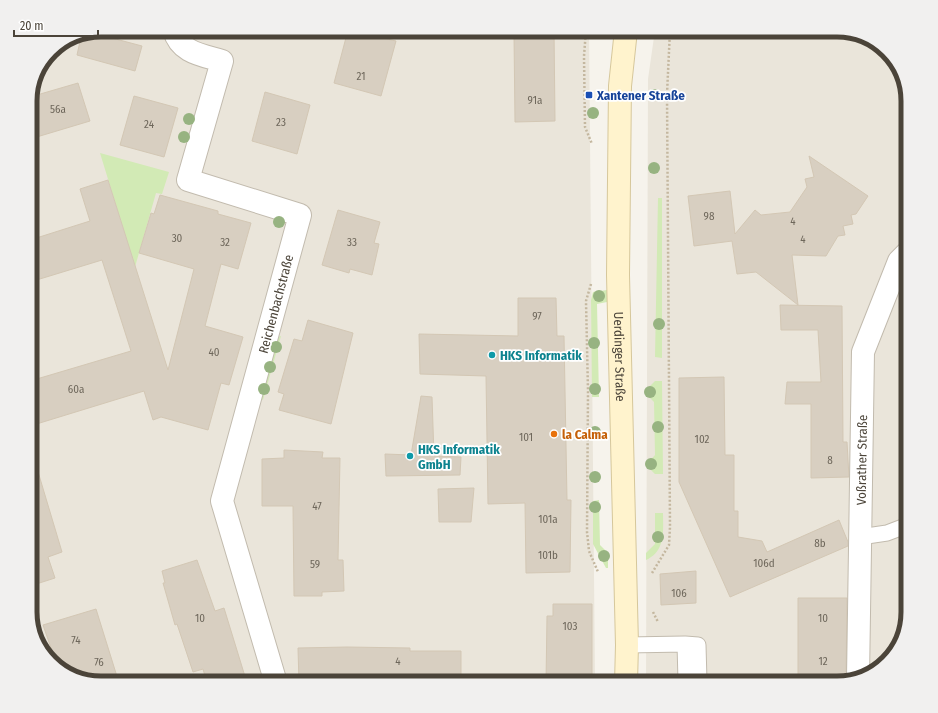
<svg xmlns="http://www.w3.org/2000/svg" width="938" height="713" font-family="'Fira Sans Condensed',sans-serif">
<rect width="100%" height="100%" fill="#f6f3ec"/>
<path fill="#eae5da" d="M101 30H589L595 683H101L58 668 37 644 30 617V96L37 69 54 48Z
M655 30H837L880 45 901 69 908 101V612L893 655 868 676 837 683H646L648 79Z"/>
<path fill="#d2eab5" d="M100 153 169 172 162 194 156 193 135 267Z
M658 198H662V358L655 357Z
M607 290V302L597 304 599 397H592L591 300 593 292Z
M281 336 263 400 259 398 277 337Z
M655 381H662L663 474H655L646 465 655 455 654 402 646 394V390Z
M599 500 600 545 608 553V568H606L593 544V501Z
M655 513H663C663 530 666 551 646 560V553L655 544Z"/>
<path fill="#d8cfc1" stroke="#d3c7b4" d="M348 30 396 41 381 96 334 83Z
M518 30H554L555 121 515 122 514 34H518Z
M93 33 142 46 135 71 77 55 81 37Z
M78 83 90 121 30 139V97Z
M265 92 310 105 297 154 252 141Z
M134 96 178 108 164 157 120 145Z
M809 156 868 196 856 214 851 215 853 224 843 226 845 235 838 236 826 256 792 255 798 305 756 272 737 274 732 241 694 246 688 196 730 191 735 234 755 210 761 215 790 212 807 187 805 179 814 177Z
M108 180 168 370 194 269 139 253 151 213 154 214 160 195 218 211V214L251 223 238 269 221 264 205 326 243 337 229 385 221 383 208 430 161 417 153 420 144 391 30 426V381L131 351 102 260 30 282V240L90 221 80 189Z
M338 210 380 222 374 243 379 244 372 275 350 269 349 273 322 265Z
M518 298H556L557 336H564L567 500H571L570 572 526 573 525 503 488 504 486 376 420 374 419 334 518 336Z
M780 305 842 306 843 442H847L849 477 811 478V404H785L787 382H821L818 330H781Z
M308 320 353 333 331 424 279 410 284 394 278 392 294 339 302 341Z
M724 377 725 455H734V511H738V537L762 541 767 552 839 520 848 542V546L730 597 679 482V378Z
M421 396 432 397 434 456 461 457 460 475 386 476 385 454 411 455Z
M284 450 323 452 322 458H340L338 560H343L344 591 322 592V596H294L293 506H262V459L284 458Z
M36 465 62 552 48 557 55 578 30 586V466Z
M474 488 471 522H439L438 489Z
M197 560 215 611 224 608 247 683H207L203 669 193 672 177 624 175 625 163 583H165L162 571Z
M696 571V603L661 605 660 574Z
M798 598H847L846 681 837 683H798Z
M553 604H592V683H546L547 616H553Z
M96 609 110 654 119 683H101L58 668 43 625Z
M347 647 410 648V651H461V683H299L298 648Z"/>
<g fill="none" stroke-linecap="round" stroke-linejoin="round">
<defs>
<path id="service" d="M860 537 887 533 908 525
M685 644 698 645 699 681
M627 645 685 644 686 681"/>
<g id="minor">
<path d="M174 30C180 53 202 55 222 61L188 180 300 215 222 501 276 683"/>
<path id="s1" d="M858 678 863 352 899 261 908 252"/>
</g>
<g id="secondary">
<path id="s2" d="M626 30 620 86 618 275 627 645 626 683"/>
</g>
</defs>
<use href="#service" stroke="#c2bbae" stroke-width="17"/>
<use href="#minor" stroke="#c2bbae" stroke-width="24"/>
<use href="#secondary" stroke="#d6c79b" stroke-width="24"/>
<path stroke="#c4b79f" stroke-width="2.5" stroke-dasharray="2 2" stroke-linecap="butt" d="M586 30 584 56 585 127 592 144
M591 284 586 301 588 391 587 532 589 551 598 572
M652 573 669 545 670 527 667 94 670 30
M653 612 658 622"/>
<use href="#service" stroke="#fff" stroke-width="15"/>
<use href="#minor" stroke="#fff" stroke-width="22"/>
<use href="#secondary" stroke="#fff3cd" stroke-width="22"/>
</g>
<g fill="#97b381">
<circle cx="654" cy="95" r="6"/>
<circle cx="593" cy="113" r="6"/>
<circle cx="189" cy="119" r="6"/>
<circle cx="184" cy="137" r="6"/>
<circle cx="654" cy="168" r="6"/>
<circle cx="279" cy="222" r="6"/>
<circle cx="599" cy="296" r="6"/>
<circle cx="659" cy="324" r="6"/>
<circle cx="594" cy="343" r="6"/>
<circle cx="276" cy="347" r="6"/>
<circle cx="270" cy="367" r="6"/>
<circle cx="264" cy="389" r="6"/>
<circle cx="595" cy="389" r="6"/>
<circle cx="650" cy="392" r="6"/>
<circle cx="658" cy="427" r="6"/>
<circle cx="595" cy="432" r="6"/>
<circle cx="651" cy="464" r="6"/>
<circle cx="595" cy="477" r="6"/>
<circle cx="595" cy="507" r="6"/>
<circle cx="658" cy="537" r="6"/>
<circle cx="604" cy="556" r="6"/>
</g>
<rect fill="#1a4fb4" stroke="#fff" stroke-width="1.5" x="585" y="91" width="8" height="8" rx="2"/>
<g fill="#0f9aa8" stroke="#fff" stroke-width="1.5">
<circle cx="492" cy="355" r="4"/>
<circle cx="410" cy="456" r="4"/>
</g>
<circle fill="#e8710a" stroke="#fff" stroke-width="1.5" cx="554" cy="434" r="4"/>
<g text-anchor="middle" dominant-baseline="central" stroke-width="3.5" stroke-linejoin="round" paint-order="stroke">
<g font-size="11" fill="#6e675b">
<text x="361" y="76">21</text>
<text x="535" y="100">91a</text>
<text x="58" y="109">56a</text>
<text x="281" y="122">23</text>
<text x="149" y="124">24</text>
<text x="709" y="216">98</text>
<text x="793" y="221">4</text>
<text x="177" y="238">30</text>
<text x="803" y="239">4</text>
<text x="225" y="242">32</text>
<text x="352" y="242">33</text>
<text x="537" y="316">97</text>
<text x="214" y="352">40</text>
<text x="76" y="389">60a</text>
<text x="526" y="437">101</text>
<text x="702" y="439">102</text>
<text x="830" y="460">8</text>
<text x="317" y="506">47</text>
<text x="548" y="519">101a</text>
<text x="820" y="543">8b</text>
<text x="548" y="555">101b</text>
<text x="764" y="563">106d</text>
<text x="315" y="564">59</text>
<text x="679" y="593">106</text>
<text x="200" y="618">10</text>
<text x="823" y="618">10</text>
<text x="570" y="626">103</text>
<text x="76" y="640">74</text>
<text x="398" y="661">4</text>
<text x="823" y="661">12</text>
<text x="99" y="662">76</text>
</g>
<g font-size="13" font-weight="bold" fill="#164399" stroke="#fff" text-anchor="start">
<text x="597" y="95">Xantener Straße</text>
</g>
<g font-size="13" fill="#4b4439" stroke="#fff">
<text transform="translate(276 304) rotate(-75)">Reichenbachstraße</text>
<text stroke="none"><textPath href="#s2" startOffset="327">Uerdinger Straße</textPath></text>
<text stroke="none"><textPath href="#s1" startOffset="218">Voßrather Straße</textPath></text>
</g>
<g font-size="13" font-weight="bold" fill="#0d838f" stroke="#fff" text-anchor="start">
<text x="500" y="355">HKS Informatik</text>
<text x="418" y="449">HKS Informatik<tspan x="418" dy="15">GmbH</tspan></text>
</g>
<g font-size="13" font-weight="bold" fill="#c56008" stroke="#fff" text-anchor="start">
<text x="562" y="434">la Calma</text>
</g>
</g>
<path d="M0 0H938V713H0ZM101 37H837A64 64 0 0 1 901 101V612A64 64 0 0 1 837 676H101A64 64 0 0 1 37 612V101A64 64 0 0 1 101 37Z" fill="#f1f0ef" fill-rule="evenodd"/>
<path fill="none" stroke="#4b4439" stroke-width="5" d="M101 37H837A64 64 0 0 1 901 101V612A64 64 0 0 1 837 676H101A64 64 0 0 1 37 612V101A64 64 0 0 1 101 37Z"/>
<path d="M14 30v6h84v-6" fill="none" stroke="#4b4439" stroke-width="2"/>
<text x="20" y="30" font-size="12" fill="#4b4439" stroke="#ffffff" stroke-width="3" paint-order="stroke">20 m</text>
</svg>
